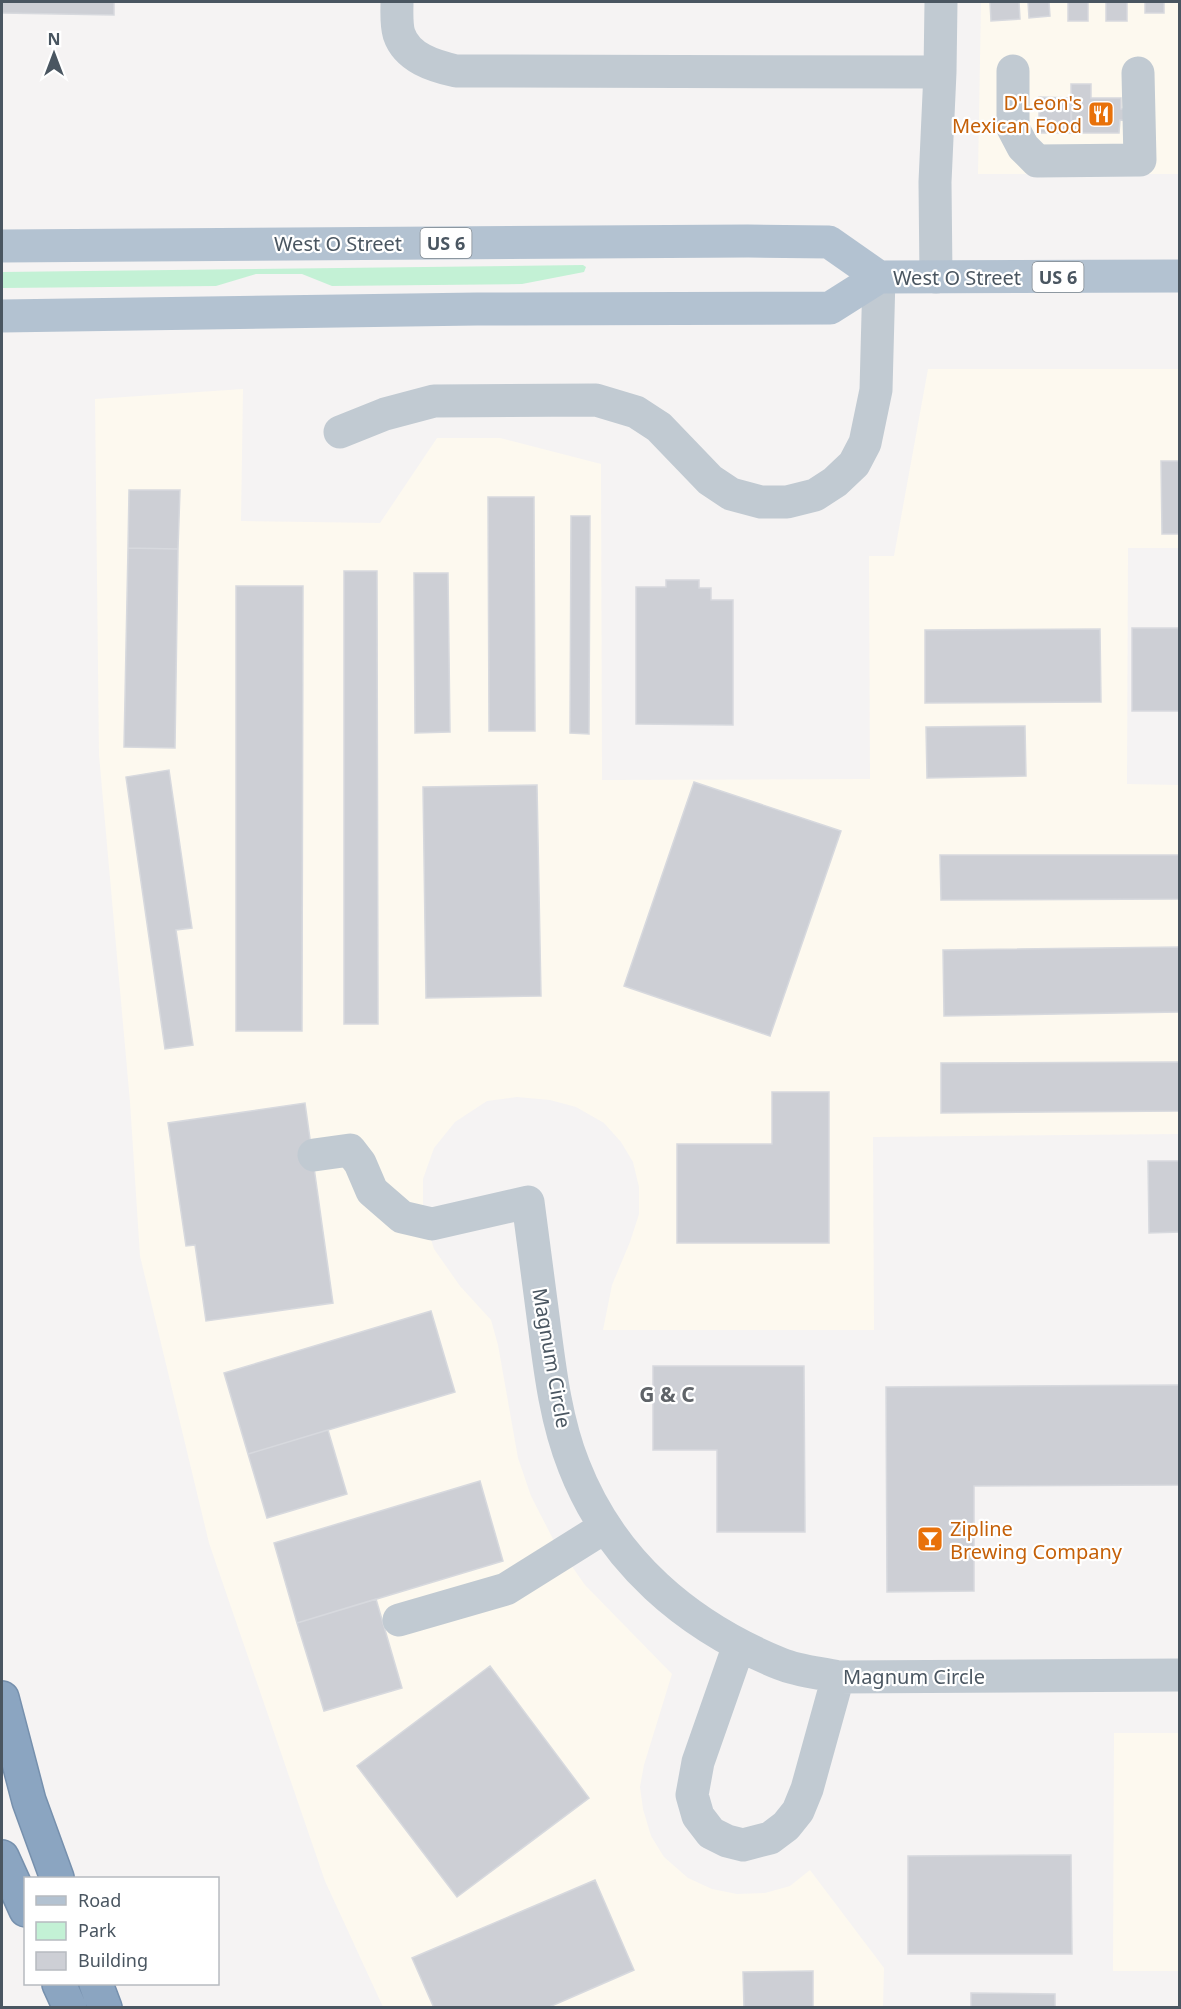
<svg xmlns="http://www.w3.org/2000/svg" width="1181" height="2009" font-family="'Noto Sans',sans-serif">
<rect width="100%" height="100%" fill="#f5f3f3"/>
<path fill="#fdf9ef" d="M981 2H1179V174H978Z
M928 369H1179V548H1128L1127 784 1179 785V1134L873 1137 874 1330H603L612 1285 630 1242 639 1214V1187L633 1162 621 1142 604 1123 576 1107 550 1100 517 1097 487 1101 455 1122 434 1148 423 1179V1214L434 1249 460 1286 491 1320 498 1345 518 1458 531 1496 554 1541 585 1585 672 1674 644 1765 640 1787 643 1809 651 1836 664 1857 688 1878 712 1889 737 1894 765 1893 790 1886 810 1870 884 1968 883 2007H383L325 1881 209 1543 140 1256 130 1102 99 755 95 399 243 389 241 521 380 523 437 438H500L601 464 602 780 870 779 869 556H894Z
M1114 1733H1179V1971H1113Z"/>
<path fill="#c3f1d5" d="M583 265 586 267 584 272 522 284 332 286 302 274H256L216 286 2 288V272Z"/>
<path fill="#cdcfd5" stroke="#d7d9de" stroke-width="1.5" d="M2 2H114V15L2 13Z
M990 2H1019L1020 19 991 21Z
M1028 2H1049L1050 16 1029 18Z
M1068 2H1088V21H1068Z
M1106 2H1127V21H1106Z
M1145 2H1164V13H1145Z
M1071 84H1091V98H1121V109H1130V121L1120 120 1119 133H1071Z
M1039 97 1072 98 1071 133H1039Z
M1161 461H1180V534H1162Z
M129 490H180L178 549 128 548Z
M488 497H534L535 731H489Z
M571 516H590L589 734 570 733Z
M128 548 178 549 175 748 124 747Z
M344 571H377L378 1024H344Z
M414 573H448L450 732 415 733Z
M666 580H699V588H711V600H733V725L636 724V587H666Z
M236 586H303L302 1031H236Z
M1132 628H1180V711H1132Z
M1100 629 1101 702 925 703V630Z
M1025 726 1026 776 927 778 926 727Z
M169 770 192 928 176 930 193 1045 165 1049 126 777Z
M694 782 841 831 770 1036 624 986Z
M537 785 541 996 426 998 423 787Z
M940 855H1180V899L941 900Z
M1180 947V1012L944 1016 943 950Z
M1180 1062V1111L941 1113V1063Z
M772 1092H829V1243H677V1144H772Z
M305 1103 333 1303 206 1321 195 1245 186 1246 168 1123Z
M1148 1161H1180V1232L1149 1233Z
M431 1311 455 1392 248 1454 224 1373Z
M653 1366H804L805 1532H717V1450H653Z
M1180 1385V1485L974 1486V1591L887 1592 886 1387Z
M328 1430 347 1494 267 1518 248 1454Z
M480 1481 503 1561 297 1623 274 1543Z
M376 1599 402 1688 324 1711 297 1623Z
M490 1666 589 1798 457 1897 357 1766Z
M1071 1855 1072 1954H908V1856Z
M595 1880 634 1970 547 2008H434L412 1958Z
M813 1971V2008H744L743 1972Z
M971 1993 1055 1994V2008H971Z"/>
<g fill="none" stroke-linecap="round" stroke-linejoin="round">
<defs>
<path id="highway" d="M2 1698 29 1801 57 1878
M2 1857 26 1910
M59 1984 70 2008
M96 1984 105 2008"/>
</defs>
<use href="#highway" stroke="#7690ad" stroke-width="36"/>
<path stroke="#c1cad2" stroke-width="33" d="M397 2C397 12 396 24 399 34 407 58 434 66 456 71L940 72
M1013 71V128L1023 147 1037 161 1140 160 1138 73
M936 277 935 182 940 72 941 2
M340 432 385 414 434 401 596 400 636 412 659 427 710 480 731 494 761 502H787L815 495 835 482 854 464 865 443 876 390 879 277
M314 1155 350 1150 360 1163 372 1191 402 1217 432 1224 528 1202C533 1243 539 1283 544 1324 550 1371 556 1421 574 1466 611 1561 687 1626 781 1664 798 1671 820 1673 838 1677L1180 1675
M399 1620 506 1589 605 1527
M739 1645 698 1762 692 1795 698 1816 711 1833 727 1841 743 1845 770 1838 786 1826 798 1811 807 1789 838 1677"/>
<path stroke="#b3c2d1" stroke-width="33" d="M2 246 748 241 829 242 879 277
M2 316 477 309 830 308 879 277 1180 276"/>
<use href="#highway" stroke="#8ba5c1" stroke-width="33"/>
</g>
<defs>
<symbol id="restaurant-square" viewBox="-11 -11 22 22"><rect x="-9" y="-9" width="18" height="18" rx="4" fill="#e8710a" stroke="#fff"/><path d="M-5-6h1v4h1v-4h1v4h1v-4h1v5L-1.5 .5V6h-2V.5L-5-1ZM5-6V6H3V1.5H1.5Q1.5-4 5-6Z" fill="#fff"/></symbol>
<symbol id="bar-square" viewBox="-11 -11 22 22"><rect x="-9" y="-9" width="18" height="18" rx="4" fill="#e8710a" stroke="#fff"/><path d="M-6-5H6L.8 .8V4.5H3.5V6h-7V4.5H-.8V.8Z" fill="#fff"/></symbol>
</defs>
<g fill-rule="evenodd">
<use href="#restaurant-square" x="1086" y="99" width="30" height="30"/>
<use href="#bar-square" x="915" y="1524" width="30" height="30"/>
</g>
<g text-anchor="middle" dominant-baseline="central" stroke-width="4.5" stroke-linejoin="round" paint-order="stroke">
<g fill="#fff" stroke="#808990" stroke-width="1.5">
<rect x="420.5" y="228" width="51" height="30" rx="4.5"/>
<rect x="1032.5" y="262" width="51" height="30" rx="4.5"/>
</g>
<g font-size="18" font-weight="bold" fill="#4a5661">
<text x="446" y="243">US 6</text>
<text x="1058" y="277">US 6</text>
</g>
<g font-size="20" fill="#c56008" stroke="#fff" text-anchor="end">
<text x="1082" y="102">D'Leon's<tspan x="1082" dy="23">Mexican Food</tspan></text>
<text x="950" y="1528" text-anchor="start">Zipline<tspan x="950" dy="23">Brewing Company</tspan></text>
</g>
<g font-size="20" fill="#4a5661" stroke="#fff">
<text x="338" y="243">West O Street</text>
<text x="957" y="277">West O Street</text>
<text transform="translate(552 1358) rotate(80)">Magnum Circle</text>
<text x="914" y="1676">Magnum Circle</text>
</g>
<g font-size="21" font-weight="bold" fill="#5f6368" stroke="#fff">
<text x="667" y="1394">G &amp; C</text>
</g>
</g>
<rect width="1181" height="2009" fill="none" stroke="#4a5661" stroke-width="6"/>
<rect x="24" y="1877" width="195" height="108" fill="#ffffff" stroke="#b7bbc0" stroke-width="1.5"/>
<rect x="36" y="1896" width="30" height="9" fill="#b3c2d1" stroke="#b7bbc0" stroke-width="1.5"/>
<text x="78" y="1907" font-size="18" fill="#4a5661">Road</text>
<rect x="36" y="1922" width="30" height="18" fill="#c3f1d5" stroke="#b7bbc0" stroke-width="1.5"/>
<text x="78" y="1937" font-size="18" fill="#4a5661">Park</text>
<rect x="36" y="1952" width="30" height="18" fill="#cdcfd5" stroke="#b7bbc0" stroke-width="1.5"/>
<text x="78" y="1967" font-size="18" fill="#4a5661">Building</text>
<g transform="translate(54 54)" stroke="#ffffff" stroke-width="4.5" paint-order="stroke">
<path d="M0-4.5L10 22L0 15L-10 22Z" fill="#4a5661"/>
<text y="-9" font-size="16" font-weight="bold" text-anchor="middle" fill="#4a5661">N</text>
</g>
</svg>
